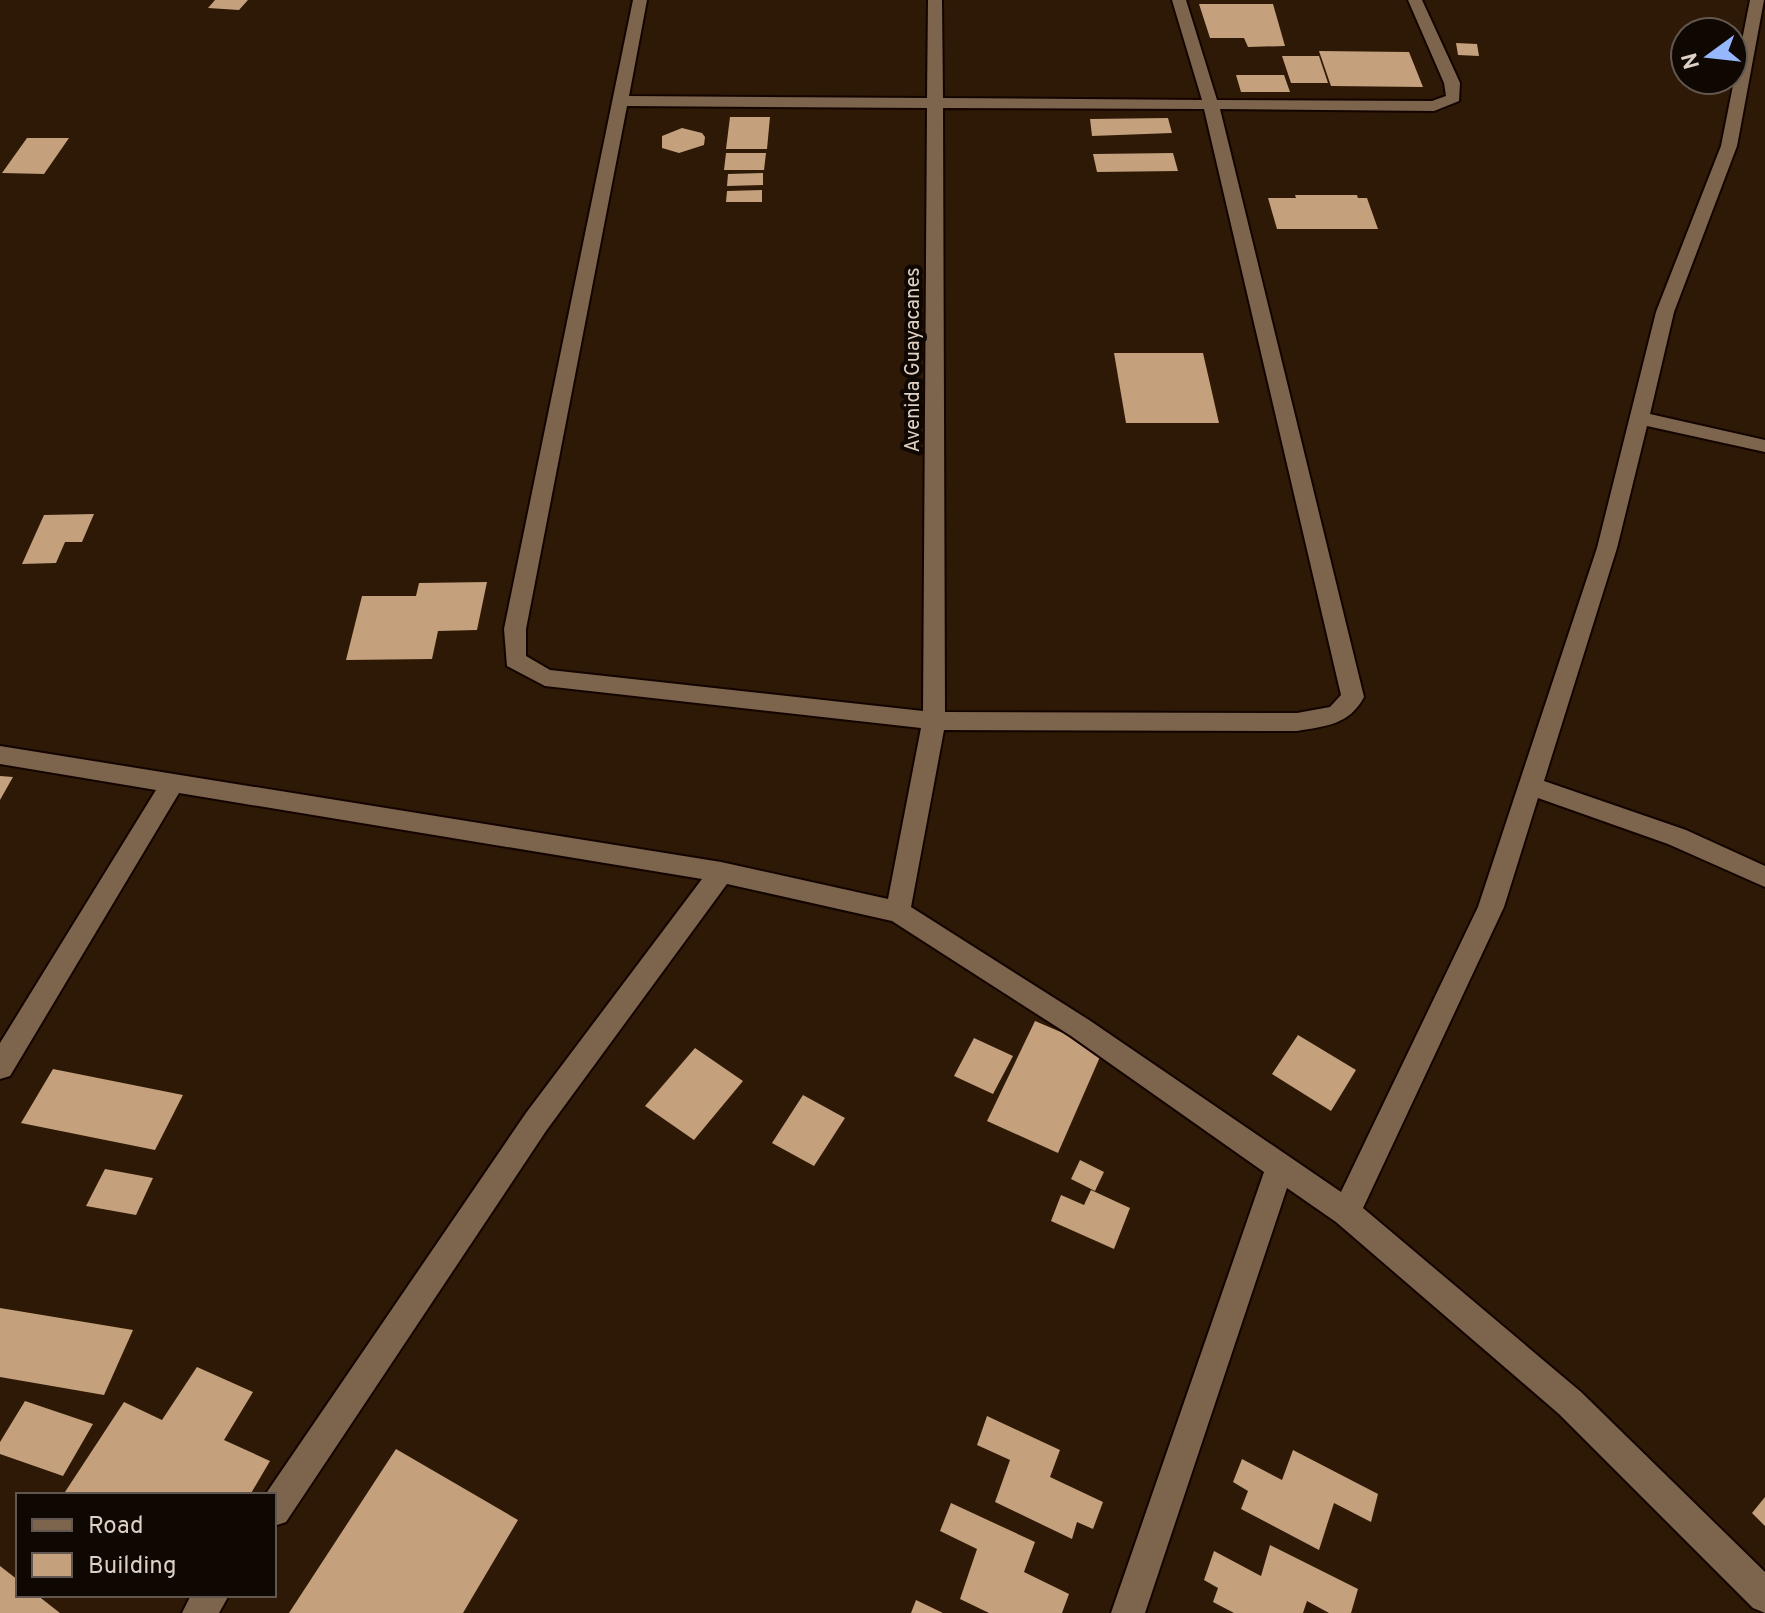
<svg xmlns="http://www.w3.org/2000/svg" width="1765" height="1613" font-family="Overpass,sans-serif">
<rect width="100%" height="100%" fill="#2d1905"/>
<path fill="#c4a07d" d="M215 0H248L239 10 208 8Z
M1199 4H1273L1285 46 1248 47 1244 38H1210Z
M1456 43 1477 44 1479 56 1458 55Z
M1319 51 1409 52 1423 87 1331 86Z
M1282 56H1319L1328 83H1291Z
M1236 75H1284L1290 92H1241Z
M730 117H770L767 149H726Z
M1168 118 1172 133 1092 136 1090 119Z
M682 128 702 133 705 137 704 145 679 153 662 148V136Z
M27 138H69L44 174 2 173Z
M726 153H766L764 170H724Z
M1173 153 1178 171 1097 172 1093 154Z
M763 173V185L727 186 728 174Z
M762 190V202H726L727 191Z
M1295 195H1357L1358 198H1367L1378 229H1277L1268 198H1296Z
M1114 353H1203L1219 423H1126Z
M94 514 82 542H65L56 563 22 564 44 515Z
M487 582 477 630 438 631 432 659 346 660 362 596H416L419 583Z
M0 776 13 777 0 800Z
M1035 1021 1103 1050 1058 1153 987 1121Z
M1298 1035 1356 1070 1331 1111 1272 1074Z
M974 1038 1013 1056 993 1094 954 1076Z
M695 1048 743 1081 694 1140 645 1106Z
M53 1069 183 1095 155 1150 21 1123Z
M803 1095 845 1118 814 1166 772 1143Z
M1080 1160 1104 1172 1095 1191 1071 1179Z
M105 1169 153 1178 136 1215 86 1206Z
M1091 1190 1130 1208 1114 1249 1051 1221 1061 1195 1084 1205Z
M0 1308 133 1330 104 1395 0 1377Z
M197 1367 253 1392 224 1440 270 1461 250 1495H63L124 1402 162 1420Z
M25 1401 93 1424 63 1476 0 1454V1442Z
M987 1416 1060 1450 1050 1477 1103 1502 1093 1529 1077 1522 1072 1539 995 1502 1010 1460 977 1445Z
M396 1449 518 1520 463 1613H289Z
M1293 1450 1378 1494 1371 1522 1334 1503 1319 1550 1241 1509 1248 1491 1233 1482 1242 1459 1282 1480Z
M1765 1497V1526L1752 1513Z
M951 1503 1035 1542 1024 1572 1069 1594 1062 1613H989L960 1599 977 1549 940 1531Z
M1270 1545 1358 1589 1351 1613H1329L1307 1601 1303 1613H1234L1213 1602 1218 1588 1204 1580 1214 1551 1261 1576Z
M0 1566 18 1580V1595H37L60 1613H0Z
M916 1600 943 1613H911Z"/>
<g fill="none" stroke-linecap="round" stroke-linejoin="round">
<defs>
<path id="street" d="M633 0H647L629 96 927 98 928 0H942L943 98 1202 100 1172 0H1186L1217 100 1432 101 1446 96 1444 83 1408 0H1422L1460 83 1459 101 1434 111 1220 109 1364 697C1349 725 1326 726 1297 731L944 730 911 907 1089 1020 1341 1192 1478 907 1597 548 1656 312 1721 146 1750 0H1764L1737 146 1674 312 1650 414 1765 440V452L1647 426 1617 548 1544 781 1686 830 1765 866V887L1668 844 1538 798 1504 907 1363 1208 1581 1392 1765 1572V1613L1753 1608 1559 1414 1336 1222 1287 1188 1145 1613H1111L1264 1172 1071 1036 892 921 727 884 546 1131 286 1522 274 1526V1495H265L526 1113 702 879 179 793 10 1076 0 1079V1043L156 790 0 764V746L721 862 888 899 921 728 545 686 507 666 504 629ZM627 106 927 108 923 711 550 670 526 656V629ZM943 108 1204 109 1341 695 1330 707 1297 713 945 712Z
M191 1595H229L219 1613H182Z"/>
</defs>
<use href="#street" stroke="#140400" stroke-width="4"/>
<use href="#street" fill="#7c644d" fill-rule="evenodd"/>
</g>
<g text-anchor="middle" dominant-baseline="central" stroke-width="8" stroke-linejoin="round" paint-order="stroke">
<g font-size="20" fill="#ded0c4" stroke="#0f0702">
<text transform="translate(914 360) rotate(-90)">Avenida Guayacanes</text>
</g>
</g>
<rect x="16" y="1493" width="260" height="104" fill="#0f0702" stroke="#625750" stroke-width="2"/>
<rect x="32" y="1519" width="40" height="12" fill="#7c644d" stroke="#625750" stroke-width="2"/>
<text x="88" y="1533" font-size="24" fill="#ded0c4">Road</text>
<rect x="32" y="1553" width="40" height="24" fill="#c4a07d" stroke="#625750" stroke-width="2"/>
<text x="88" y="1573" font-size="24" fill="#ded0c4">Building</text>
<g transform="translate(1709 56) rotate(255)"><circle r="38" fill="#0f0702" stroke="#625750" stroke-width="2"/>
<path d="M0-6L14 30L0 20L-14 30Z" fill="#96b6fd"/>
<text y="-12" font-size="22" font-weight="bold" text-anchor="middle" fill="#ded0c4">N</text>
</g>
</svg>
